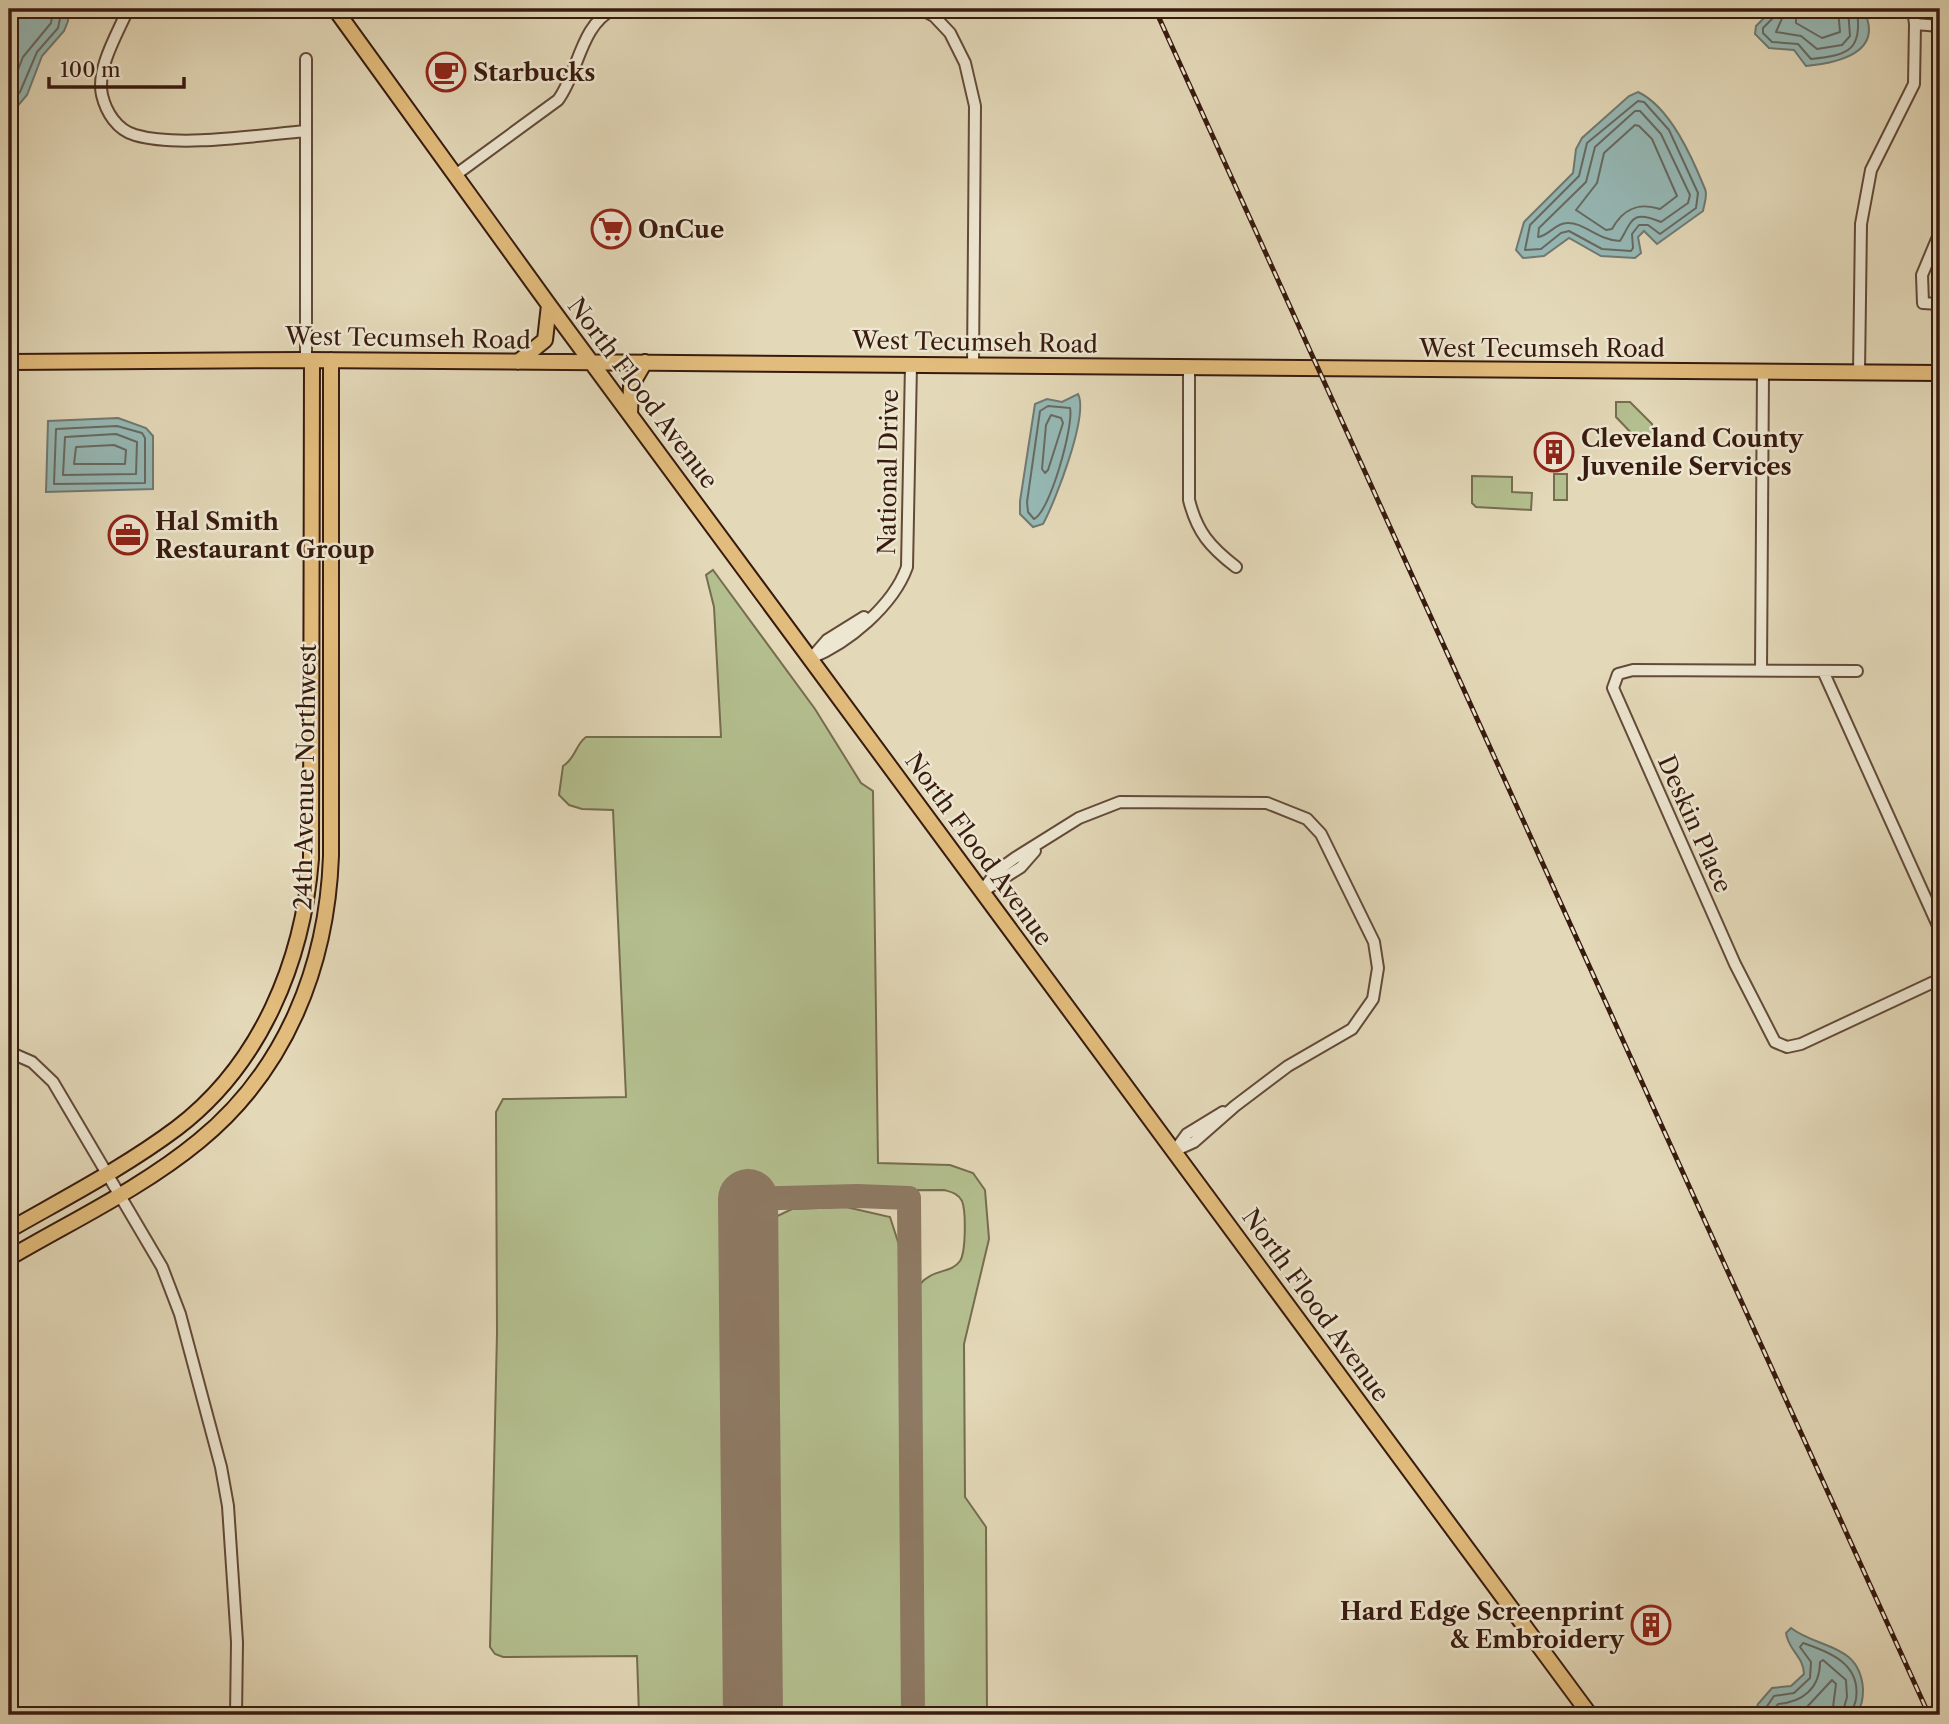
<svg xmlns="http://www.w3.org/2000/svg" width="1949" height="1724" font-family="'Libre Caslon Text',serif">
<rect width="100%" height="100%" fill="#e3d8b8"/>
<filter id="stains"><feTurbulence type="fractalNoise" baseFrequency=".00286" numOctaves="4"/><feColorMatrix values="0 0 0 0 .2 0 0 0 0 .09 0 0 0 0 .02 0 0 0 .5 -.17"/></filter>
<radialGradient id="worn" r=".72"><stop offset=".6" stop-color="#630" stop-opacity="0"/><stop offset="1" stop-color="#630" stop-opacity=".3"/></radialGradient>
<path fill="#b4bf8f" stroke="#766d4f" stroke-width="2" d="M1616 402H1630L1652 424 1653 439H1637L1616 417Z
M1554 474H1567V500H1554Z
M1472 476 1512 477V492L1532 493 1531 510 1476 507 1472 503Z
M713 570 815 709 861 783 873 791 878 1163 950 1165 973 1173 985 1190 989 1239 964 1344 965 1497 986 1527 987 1715H921L919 1285C933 1268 951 1274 960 1261 966 1252 966 1211 962 1201 958 1193 951 1192 944 1190L727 1191 731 1715H639L637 1656 503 1657 495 1654 490 1647 497 1333 496 1112 503 1099 626 1097 613 810 582 809 569 805 559 795 563 766C576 758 575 745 586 737H721L714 607 706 575Z
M846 1207 890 1217 900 1248 903 1314 906 1715H772L769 1220 792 1209Z"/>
<path fill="#96b9b6" stroke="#707a73" stroke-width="2" d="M9 9H68V21L64 31 42 56 27 95 15 109 9 110Z
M1773 9H1863C1886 53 1837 63 1806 66L1794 50 1769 48 1755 34 1756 26Z
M1638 92C1670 107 1692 157 1705 189 1708 196 1704 204 1703 211L1657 244 1644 231 1638 237 1641 253 1635 258 1601 256 1569 238 1544 256 1523 258 1516 250 1524 222 1573 173 1576 149 1582 138 1629 96Z
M1078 394C1089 415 1055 502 1043 524L1033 527 1020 514V501L1035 404 1047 399 1062 402Z
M118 418 146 428 153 436V489L46 492 48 421Z
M1791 1628C1818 1649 1860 1643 1863 1689 1863 1699 1862 1706 1856 1715H1754L1758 1704 1772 1688 1791 1686 1804 1674C1804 1657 1788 1650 1786 1633Z"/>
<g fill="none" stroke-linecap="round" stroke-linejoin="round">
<path stroke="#676a62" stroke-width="2" d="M1777 9 1775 16 1763 28V33L1772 42 1798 44 1811 59C1850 55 1862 50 1857 9
M1786 9 1776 32 1801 36 1817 49 1842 45 1850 36 1848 9
M1796 9V23L1822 38 1840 32 1838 9
M9 92 23 57 51 23 53 9
M1638 101 1644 102 1669 130 1698 193 1696 208 1660 234 1648 225H1639L1632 234 1633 248 1631 251 1602 249 1569 231 1561 233 1541 249 1525 250 1530 225 1579 176 1587 143Z
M9 103 20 92 37 52 58 28 62 9
M1635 111H1640L1661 134 1690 195 1688 203 1661 222C1632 210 1633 219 1620 241 1597 240 1584 222 1567 223 1555 223 1549 236 1538 237L1539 228 1586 182 1595 147Z
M1635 125 1639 126 1652 139 1677 196 1660 209C1638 202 1623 209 1612 229L1606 230 1576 210 1597 183 1604 153Z
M1048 406 1070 408C1074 425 1050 512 1034 519L1028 512 1027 502 1040 411Z
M1051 415 1061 418 1063 423 1048 470 1045 473 1042 469 1046 425Z
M117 426 142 433 145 438V483L54 484 56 429Z
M116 434 137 442 136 474 63 475 65 437Z
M114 445 126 450 125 464H74L76 447Z
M1761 1715 1774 1696 1794 1693 1810 1678 1811 1662 1800 1647 1803 1643C1830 1652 1861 1664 1856 1699 1855 1705 1852 1709 1851 1715
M1770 1715 1778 1704C1803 1702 1820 1688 1820 1662L1823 1660 1846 1680 1847 1697 1842 1715
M1782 1715 1806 1708 1832 1680 1836 1684 1832 1715"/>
<path stroke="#707a73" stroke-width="2.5" d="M1940 1572C1930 1582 1935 1591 1940 1602"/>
<path stroke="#8e7a64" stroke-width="24" d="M748 1199 857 1196 909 1198 913 1715"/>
<path stroke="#8e7a64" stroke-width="60" d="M748 1199 753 1715"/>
<defs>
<path id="minor" d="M128 9C118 33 96 68 102 95 106 112 117 130 135 135 179 148 259 135 306 131
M921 9 934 16 950 33 965 63 975 106 973 366
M1913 9 1915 24 1940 26
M306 59V360
M454 176 558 100C579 72 580 25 614 9
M1940 232 1922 275 1923 303 1940 304
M1189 367V500C1197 532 1210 547 1236 567
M1859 373 1861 224 1871 170 1914 84 1915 24
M813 656 827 640 864 617
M811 658C848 643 893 606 907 567L911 365
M1761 670 1763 372
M1823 671 1940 930
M1857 671 1633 670 1618 674 1613 688 1735 964 1775 1042 1787 1047 1801 1044 1940 979
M985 890 1021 867 1035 851
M982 891 997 871 1015 858 1079 818 1120 802 1267 803 1307 819 1321 834 1374 942 1378 968 1373 999 1352 1029 1288 1066 1235 1106 1194 1142 1174 1151
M9 1052 32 1062 53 1082 162 1267 180 1314 221 1467 228 1506 237 1642 236 1715
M1176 1149 1187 1134 1223 1112"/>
<path id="major" d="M335 9 549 305 1590 1715
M9 362 306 360 1940 373
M518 362 545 340 549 305
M630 414 631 386 645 362
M9 1230C65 1198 125 1167 177 1128 261 1064 303 961 311 859L312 360
M9 1258C72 1221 142 1188 199 1141 286 1070 327 966 331 856V360"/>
</defs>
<use href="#minor" stroke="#634a39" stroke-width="14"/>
<use href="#major" stroke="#381b0f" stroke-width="18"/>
<use href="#minor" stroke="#ede6d1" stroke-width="10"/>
<use href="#major" stroke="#e2bc7c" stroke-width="14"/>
<defs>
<path id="rail" d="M1155 9 1929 1715"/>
</defs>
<use href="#rail" stroke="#381b0f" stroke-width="5"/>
<use href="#rail" stroke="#ede6d1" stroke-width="2.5" stroke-dasharray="8" stroke-linecap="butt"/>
</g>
<defs>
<symbol id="cafe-ring" viewBox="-11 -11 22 22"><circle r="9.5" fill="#ede6d1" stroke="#8f2418" stroke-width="1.5"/><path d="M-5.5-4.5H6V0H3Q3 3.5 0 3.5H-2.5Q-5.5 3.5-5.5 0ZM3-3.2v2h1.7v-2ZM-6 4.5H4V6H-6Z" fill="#8f2418"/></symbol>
<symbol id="supermarket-ring" viewBox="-11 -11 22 22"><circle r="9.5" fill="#ede6d1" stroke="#8f2418" stroke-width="1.5"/><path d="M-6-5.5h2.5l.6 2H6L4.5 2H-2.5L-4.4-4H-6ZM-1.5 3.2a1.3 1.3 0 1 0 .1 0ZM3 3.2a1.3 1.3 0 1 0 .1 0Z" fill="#8f2418"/></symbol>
<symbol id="building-ring" viewBox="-11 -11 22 22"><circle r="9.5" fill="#ede6d1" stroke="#8f2418" stroke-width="1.5"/><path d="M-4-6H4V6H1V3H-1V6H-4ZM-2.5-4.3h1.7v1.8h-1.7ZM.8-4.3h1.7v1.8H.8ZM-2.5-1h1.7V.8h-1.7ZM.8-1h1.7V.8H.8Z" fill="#8f2418"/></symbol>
<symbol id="office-ring" viewBox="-11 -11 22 22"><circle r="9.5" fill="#ede6d1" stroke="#8f2418" stroke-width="1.5"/><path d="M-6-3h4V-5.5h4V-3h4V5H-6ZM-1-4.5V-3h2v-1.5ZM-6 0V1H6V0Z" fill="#8f2418"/></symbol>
</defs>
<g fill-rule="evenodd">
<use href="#cafe-ring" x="424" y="50" width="44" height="44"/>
<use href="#supermarket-ring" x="589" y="207" width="44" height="44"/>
<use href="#building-ring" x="1532" y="430" width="44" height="44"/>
<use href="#office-ring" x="106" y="513" width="44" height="44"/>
<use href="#building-ring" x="1629" y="1603" width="44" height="44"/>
</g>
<g text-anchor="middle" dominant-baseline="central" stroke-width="5" stroke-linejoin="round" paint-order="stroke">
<g font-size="24" font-weight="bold" fill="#381b0f" stroke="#ede6d1" text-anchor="start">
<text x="473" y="72">Starbucks</text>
<text x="638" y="229">OnCue</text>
<text x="1581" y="438">Cleveland County<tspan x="1581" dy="28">Juvenile Services</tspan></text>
<text x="155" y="521">Hal Smith<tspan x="155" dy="28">Restaurant Group</tspan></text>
<text x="1624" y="1611" text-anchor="end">Hard Edge Screenprint<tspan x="1624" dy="28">&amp; Embroidery</tspan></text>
</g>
<g font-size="24" fill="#381b0f" stroke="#ede6d1">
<text transform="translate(408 338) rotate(1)">West Tecumseh Road</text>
<text transform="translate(975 342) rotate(1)">West Tecumseh Road</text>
<text x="1542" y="348">West Tecumseh Road</text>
<text transform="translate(643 393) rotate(53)">North Flood Avenue</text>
<text transform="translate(888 472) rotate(-89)">National Drive</text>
<text transform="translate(305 777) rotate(-89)">24th Avenue Northwest</text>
<text transform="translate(1695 824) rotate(66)">Deskin Place</text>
<text transform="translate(979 849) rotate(54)">North Flood Avenue</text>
<text transform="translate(1316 1305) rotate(54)">North Flood Avenue</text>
</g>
</g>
<rect width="1949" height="1724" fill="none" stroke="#e3d8b8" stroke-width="35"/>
<rect x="10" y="10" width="1928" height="1703" fill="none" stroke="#381b0f" stroke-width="3.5"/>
<rect x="18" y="18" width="1914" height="1689" fill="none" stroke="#381b0f" stroke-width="2"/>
<path d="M49 77v10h135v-10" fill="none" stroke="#381b0f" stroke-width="3.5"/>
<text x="60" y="77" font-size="21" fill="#381b0f" stroke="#ede6d1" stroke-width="5" paint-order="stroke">100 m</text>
<rect width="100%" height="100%" filter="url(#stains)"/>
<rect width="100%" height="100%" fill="url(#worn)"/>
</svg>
